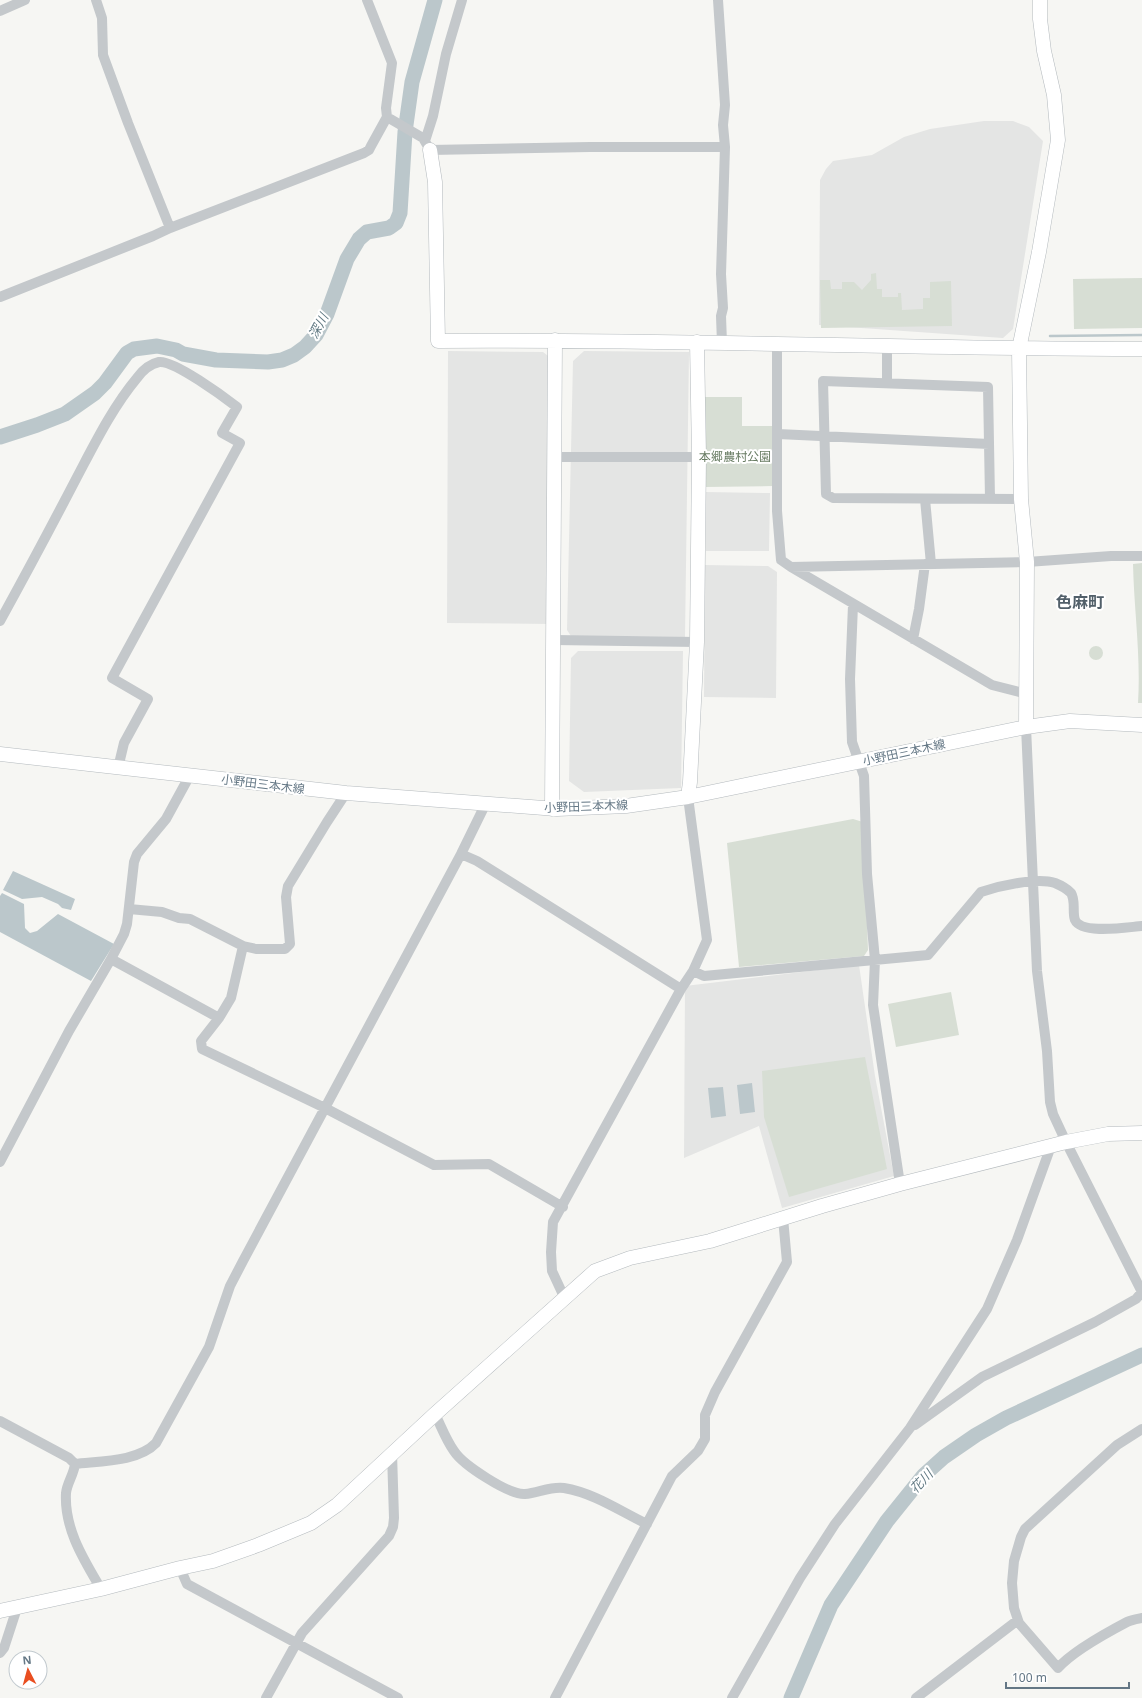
<svg xmlns="http://www.w3.org/2000/svg" width="1142" height="1698" font-family="'Noto Sans','Noto Sans JP',sans-serif">
<rect width="100%" height="100%" fill="#f6f6f3"/>
<path fill="#e4e5e4" d="M984 121H1013L1029 127 1043 141 1013 329 1003 338 819 325 820 180 826 169 833 161 872 155 904 137 930 129Z
M448 351 543 352 552 359 551 624 447 623Z
M584 351 689 352 685 637 571 636 567 630 573 361Z
M706 492 770 493 769 551H706Z
M705 565 768 566 777 572 776 698 704 697Z
M578 651H683L681 788 584 792 569 781 571 658Z
M859 965 875 1076 894 1176 782 1208 759 1126 684 1158 685 986Z"/>
<path fill="#d7ded4" d="M876 273 877 289H882V297H898V293H901L902 310 923 309V298H930V282L951 281 952 326 821 328 820 280H830L831 289H842V282H854L862 290 871 280V274Z
M1142 278V328L1074 329 1073 279Z
M705 397H742V426H773V486L705 487Z
M1142 563V703H1138C1141 656 1134 610 1133 564Z
M1089 653a7 7 0 1 1 14 0a7 7 0 1 1-14 0Z
M853 819 863 822 868 950 864 956 739 967 727 843Z
M951 992 959 1035 896 1047 888 1004Z
M865 1057 887 1169 789 1197 764 1117 762 1071Z"/>
<path fill="#bbc7cb" d="M13 871 75 899 71 910 62 908 58 904 42 897 22 899 3 890Z
M2 893 24 904 25 928 30 933 37 931 58 914 114 944 91 981 0 932V896Z
M752 1083 755 1112 740 1114 737 1085Z
M723 1087 726 1116 711 1118 708 1088Z"/>
<g fill="none" stroke-linecap="round" stroke-linejoin="round">
<path stroke="#bbc7cb" stroke-width="2.5" d="M1050 336 1142 335"/>
<path stroke="#bbc7cb" stroke-width="15" d="M0 437 37 425 65 414 95 393 105 383 127 353 134 349 157 346 176 350 183 354 216 360 268 362 282 360 294 355 305 347 316 335 327 314 347 259 359 239 367 232 389 228 396 223 400 213 405 132 412 82 435 0
M791 1698 831 1605 887 1521 924 1475 944 1457 976 1435 1006 1418 1142 1355"/>
<defs>
<path id="secondary" d="M430 150 435 182 438 341C673 339 907 349 1142 349
M1026 727 1027 562 1021 499 1019 349 1039 252 1058 140 1054 95 1044 51 1040 19V0
M0 754 346 793 557 809 626 806 688 797 1026 727 1070 721 1142 725
M688 797 690 782 697 642 699 457 697 342
M552 809 555 340
M0 1611 101 1589 180 1568 213 1561 258 1545 311 1523 337 1505 435 1414 595 1271 630 1258 710 1241 822 1206 900 1184 1066 1142 1108 1134 1142 1133"/>
</defs>
<use href="#secondary" stroke="#b4babe" stroke-width="15"/>
<path stroke="#c4c8cb" stroke-width="10" d="M96 0 102 18 103 55 128 123 170 228
M367 0 392 63 386 108 387 117 423 138 430 150 590 147H725
M718 0 725 105 723 125 725 147 721 274 723 308 721 316 722 343
M0 11 25 0
M425 141 433 116 446 54 462 0
M0 297 153 236 170 228 364 153 369 150 371 146 387 117
M777 343V511L781 560 791 567 992 685 1027 694
M887 383V345
M778 434 989 444
M555 457H699
M925 499 931 564
M990 499 988 387 823 381 826 494 833 498 1021 499
M791 567 1027 562 1111 556H1142
M853 605 850 679 852 742 864 776 867 874 875 960 873 1005 900 1184
M0 621C26 574 51 527 76 479 94 445 112 408 137 378 142 371 150 364 159 362 174 360 224 397 237 407L222 433 240 443 112 678 148 699 124 743 118 768
M913 639 919 609 925 564
M554 640 697 642
M1026 727 1037 971 1047 1051 1050 1102 1053 1114 1066 1142 1142 1292
M461 854 477 861 681 989
M129 909 162 912 179 918 190 919 243 946 256 949H285L290 944 286 897 288 886 327 822 346 793
M243 946 231 998 219 1018 201 1041 202 1049 325 1108 434 1165 489 1164 563 1207
M111 959 219 1018
M693 971 704 976 928 955 981 892C999 886 1037 877 1055 883 1060 885 1067 889 1071 893 1076 901 1072 912 1075 920 1082 935 1128 927 1142 926
M0 1162 69 1031 111 959 124 934 127 924 134 862 137 854 166 819 190 775
M565 1299 552 1271 551 1252 553 1222 681 989 693 971 707 940 688 797
M435 1414C441 1426 446 1440 454 1451 463 1465 509 1495 525 1494 538 1493 551 1486 564 1488 594 1493 620 1511 647 1524
M0 1421 69 1458 75 1464C74 1474 67 1483 66 1493 64 1529 84 1560 101 1589
M915 1425 982 1377 1095 1322 1136 1299 1142 1292
M1142 1429 1117 1445 1025 1529 1021 1537 1014 1561 1012 1583 1014 1608 1019 1623 1058 1668C1072 1652 1108 1632 1127 1622 1131 1620 1137 1619 1142 1618
M75 1464C99 1461 138 1462 156 1443L209 1347 230 1286 243 1261 461 854 486 803
M180 1568 187 1584 398 1698
M0 1653 4 1648 17 1608
M266 1698 302 1633 389 1536 393 1527 394 1518 392 1453
M555 1698 672 1476 698 1451 705 1439V1415L715 1392 787 1262 783 1218
M732 1698 800 1578 835 1524 910 1428 987 1309 1017 1240 1051 1146
M916 1698 1018 1620"/>
<use href="#secondary" stroke="#fff" stroke-width="14"/>
</g>
<g text-anchor="middle" dominant-baseline="central" stroke-width="4" stroke-linejoin="round" paint-order="stroke">
<g font-size="12" fill="#687c63" stroke="#fff">
<text x="735" y="456">本郷農村公園</text>
</g>
<g font-size="12" fill="#647785" stroke="#fff">
<text transform="translate(904 752) rotate(-12)">小野田三本木線</text>
<text transform="translate(263 784) rotate(7)">小野田三本木線</text>
<text transform="translate(586 806) rotate(-2)">小野田三本木線</text>
</g>
<g font-size="13" font-style="italic" fill="#607882" stroke="#fff">
<text transform="translate(318 326) rotate(-62)">深川</text>
<text transform="translate(921 1481) rotate(-47)">花川</text>
</g>
<g font-size="16" font-weight="bold" fill="#52606a" stroke="#fff">
<text x="1080" y="602">色麻町</text>
</g>
</g>
<g transform="translate(28 1670) rotate(354)"><circle r="19" fill="#ffffff" stroke="#c1c9ce"/>
<path d="M0-3L7 15L0 10L-7 15Z" fill="#e94e20"/>
<text y="-6" font-size="11" font-weight="bold" text-anchor="middle" fill="#647785">N</text>
</g>
<path d="M1006 1682v6h123v-6" fill="none" stroke="#647785" stroke-width="2"/>
<text x="1012" y="1682" font-size="12" fill="#647785" stroke="#ffffff" stroke-width="3" paint-order="stroke">100 m</text>
</svg>
